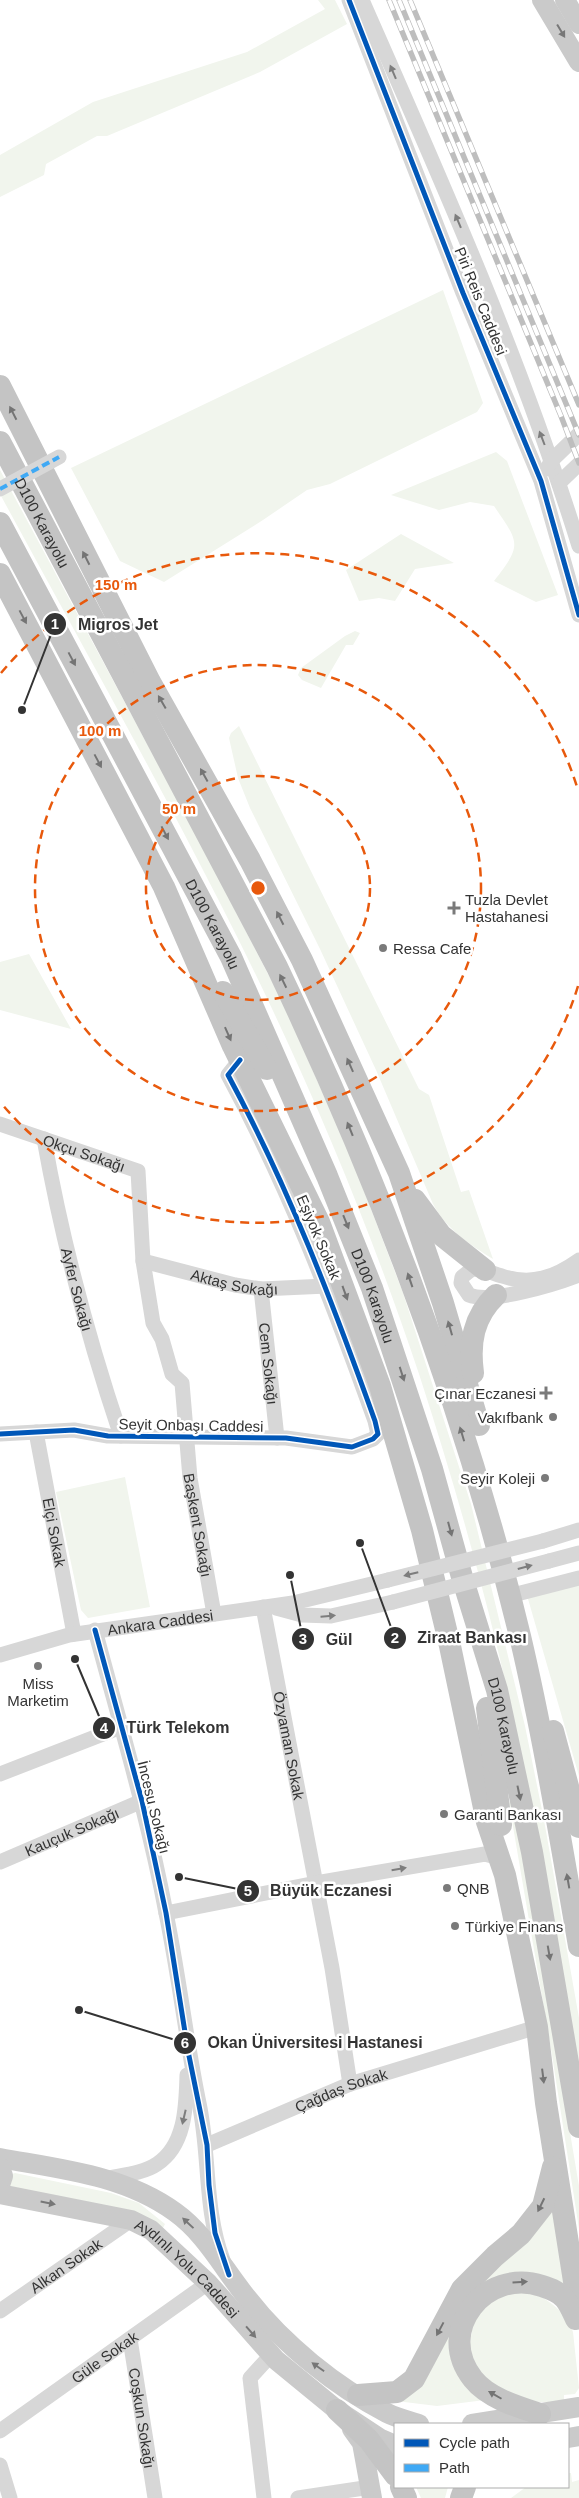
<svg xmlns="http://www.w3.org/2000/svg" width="579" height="2498" font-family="Helvetica,sans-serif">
<rect width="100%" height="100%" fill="#fff"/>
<path fill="#f1f5ed" d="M318 0H335L347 24 260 72 107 136H97L46 164 44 175 0 197V155L93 102 247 52 325 9Z
M443 290 483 403 477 412 330 484 307 490 263 520 164 582 120 561 71 468Z
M496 452 507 461 558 595 536 602 494 581C523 544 519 543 494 506L470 502 439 510 391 495Z
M0 470 195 833 283 1003 353 1162 403 1293 471 1504 525 1726 544 1820 579 2018V2084C557 1963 539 1841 514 1721 489 1604 456 1488 419 1374 365 1212 297 1053 219 901 149 764 73 629 0 494Z
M401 534 454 563 415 569 395 601 379 598 359 601 346 570Z
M355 631 360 633 353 645H346L321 688 302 680 298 675 301 668 345 636Z
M239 726 419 1089 429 1095 461 1192 469 1190 493 1259C469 1244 447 1230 433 1204L376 1070 320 949 250 808 238 778 229 738 231 733Z
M29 954 71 1029 0 1010V962Z
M125 1477 150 1607 88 1618 81 1610 56 1492Z
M579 1571V1776L524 1585Z
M513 1794 579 2186V2229L552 2055 509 1803Z
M15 2173 111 2193 139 2203 165 2224 163 2228 9 2186 12 2174Z
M556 2190 573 2297C526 2274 517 2261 470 2294Z
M532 2291C550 2302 566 2311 573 2332L579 2388 575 2394 564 2395V2402H513L479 2377 468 2353 475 2314 505 2293Z
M450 2331 485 2400 437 2406 388 2400Z
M568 2473H571L572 2482 579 2480V2498H511L526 2487H568Z
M416 2487H448L445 2498H421Z"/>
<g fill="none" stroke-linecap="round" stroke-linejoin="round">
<g stroke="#d7d7d7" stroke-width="15">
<path d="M349 0 463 293 541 481 579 615"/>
<path d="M362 0C441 179 521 359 579 546"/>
<path d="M547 469 551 461 579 434"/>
<path d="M559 483 579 464"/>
<path id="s1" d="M0 1124 138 1171 143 1261 153 1323 162 1339 172 1374 182 1383 190 1478 214 1614"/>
<path id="s2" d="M44 1139C62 1240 88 1338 121 1436"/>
<path d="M579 1260C555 1277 532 1286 502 1276 491 1273 483 1268 472 1269L462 1277 461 1283 469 1295C491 1304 556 1284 579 1275"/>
<path id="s3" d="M143 1261 235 1285 261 1289 327 1286"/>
<path id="s4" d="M261 1289 277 1438"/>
<path id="s5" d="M36 1432 74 1634"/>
<path d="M0 1434 74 1430 108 1436 286 1438 352 1447 373 1439 378 1434 375 1421C332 1301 289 1188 228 1075L240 1060"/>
<path d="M543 1541 579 1530"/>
<path d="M549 1561 579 1553"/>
<path d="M509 1596 579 1578"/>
<path id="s6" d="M263 1607 332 1968 350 2084"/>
<path d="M276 1608 302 1615 331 1616 393 1602"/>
<path d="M95 1630C120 1724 148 1817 166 1913 179 1976 186 2040 199 2103 210 2154 204 2210 223 2260"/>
<path id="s7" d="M0 1655 69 1635 293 1603 388 1580"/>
<path d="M0 1774 121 1727"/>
<path id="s8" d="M0 1862 142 1801"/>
<path d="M166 1913 316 1883 485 1854 499 1858 501 1864"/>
<path id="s9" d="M207 2145 350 2084 537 2027"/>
<path d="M108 2178C123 2175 144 2173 157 2164 186 2145 186 2105 187 2075"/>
<path id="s10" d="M0 2311 131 2220"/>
<path id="s11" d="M130 2339 155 2498"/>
<path id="s12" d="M0 2431 208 2283"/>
<path d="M0 2465 10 2498"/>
<path d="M264 2498 250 2378 271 2355"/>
<path d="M298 2498 371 2487"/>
</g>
<g stroke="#cacaca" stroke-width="20">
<path d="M542 0 579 62"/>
<path d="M565 0 579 24"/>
<path d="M0 2158C60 2169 124 2175 175 2212 206 2234 224 2270 248 2299 283 2344 336 2387 387 2413 397 2418 409 2421 419 2424"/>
<path d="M0 2167 3 2176 0 2185"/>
<path id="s13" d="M0 2194 131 2220 151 2230 208 2283 276 2360 337 2410 381 2439 395 2445"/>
<path d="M472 2424 579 2407"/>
<path d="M352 2429 362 2443 372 2498"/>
<path d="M568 2438 579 2436"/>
</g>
<g stroke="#c4c4c4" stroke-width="22">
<path d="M0 386 150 682 250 860 302 960 399 1173 443 1303 479 1425"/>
<path id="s14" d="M0 442 277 967C379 1181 464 1405 520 1636 544 1738 561 1843 579 1946"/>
<path id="s15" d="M0 523 231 957 327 1176 372 1288 432 1469 462 1577 497 1690 532 1852 579 2127"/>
<path d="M0 574 164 887 233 1046 319 1222 380 1386 422 1530 450 1646 487 1822 505 1875 537 2027 546 2103 579 2313"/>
<path d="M223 992 267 1069"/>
<path d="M415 1200 441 1235 485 1270"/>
<path d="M473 1373C469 1343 473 1317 496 1295"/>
<path d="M487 1708 501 1825"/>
<path d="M553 1731 579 1827"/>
<path d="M358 2395 397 2392 414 2379 462 2289 495 2256 521 2234 543 2206 553 2167"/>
<path d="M337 2410 369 2440 395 2475"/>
<path d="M540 2414C518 2407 488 2398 473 2379 434 2330 486 2267 542 2286 551 2289 560 2292 565 2299 570 2305 573 2313 576 2319"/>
<path d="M401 2487 406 2498"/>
<path d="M461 2498 465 2487"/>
</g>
<defs>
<path id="rail" d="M389 0 561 416 579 463
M399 0 579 435
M410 0 579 405"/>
</defs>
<use href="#rail" stroke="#bebebe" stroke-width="5.5"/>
<use href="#rail" stroke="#fff" stroke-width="4" stroke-dasharray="11" stroke-linecap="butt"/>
<path stroke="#d7d7d7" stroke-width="15" d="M0 489 59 457
M388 1580 543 1541
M393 1602 549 1561"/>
<path stroke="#3fa9f5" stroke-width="4" stroke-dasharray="8 4" stroke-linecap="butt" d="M0 489 59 457"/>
<defs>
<path id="cycleway" d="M349 0 463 293 541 481 579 615
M0 1434 74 1430 108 1436 286 1438 352 1447 373 1439 378 1434 375 1421C332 1301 289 1188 228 1075L240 1060
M95 1630 142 1801 166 1913 188 2051 207 2145 209 2185 215 2233 229 2275"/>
</defs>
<use href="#cycleway" stroke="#fff" stroke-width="8"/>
<use href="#cycleway" stroke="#0057b8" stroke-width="5"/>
</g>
<defs><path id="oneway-solid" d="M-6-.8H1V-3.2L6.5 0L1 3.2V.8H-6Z" transform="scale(1.25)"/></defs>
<g fill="#777">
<use href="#oneway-solid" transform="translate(561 31) rotate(59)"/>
<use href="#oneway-solid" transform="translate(48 2203) rotate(11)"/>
<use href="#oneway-solid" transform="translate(188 2223) rotate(-137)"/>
<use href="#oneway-solid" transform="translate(251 2332) rotate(49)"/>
<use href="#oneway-solid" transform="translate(318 2367) rotate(-145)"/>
</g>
<g fill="#7d7d7d">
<use href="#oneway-solid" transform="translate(393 72) rotate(-113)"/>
<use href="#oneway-solid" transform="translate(458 221) rotate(-113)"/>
<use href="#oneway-solid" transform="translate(542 438) rotate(-111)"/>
<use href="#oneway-solid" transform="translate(525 1567) rotate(-15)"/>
<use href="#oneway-solid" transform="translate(411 1574) rotate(166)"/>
<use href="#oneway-solid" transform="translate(328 1616) rotate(-5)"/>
<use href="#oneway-solid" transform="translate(399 1869) rotate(-10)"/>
<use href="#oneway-solid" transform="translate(184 2117) rotate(103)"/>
</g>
<g fill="#747474">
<use href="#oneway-solid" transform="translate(13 413) rotate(-117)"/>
<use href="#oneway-solid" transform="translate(86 558) rotate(-117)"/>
<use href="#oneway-solid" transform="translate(23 617) rotate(62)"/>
<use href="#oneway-solid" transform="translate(72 659) rotate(62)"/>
<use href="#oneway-solid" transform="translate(162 702) rotate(-120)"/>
<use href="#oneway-solid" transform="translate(98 761) rotate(62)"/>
<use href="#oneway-solid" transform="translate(204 775) rotate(-119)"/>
<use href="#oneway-solid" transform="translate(165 833) rotate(62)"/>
<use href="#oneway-solid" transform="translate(280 918) rotate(-117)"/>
<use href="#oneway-solid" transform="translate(283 981) rotate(-116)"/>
<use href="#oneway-solid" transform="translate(228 1034) rotate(66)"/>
<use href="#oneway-solid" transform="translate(350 1065) rotate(-114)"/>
<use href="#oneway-solid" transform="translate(350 1129) rotate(-112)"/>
<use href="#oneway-solid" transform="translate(346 1222) rotate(68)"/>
<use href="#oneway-solid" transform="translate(410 1280) rotate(-109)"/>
<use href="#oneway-solid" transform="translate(345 1293) rotate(70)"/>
<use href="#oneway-solid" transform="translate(450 1328) rotate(-106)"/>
<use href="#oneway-solid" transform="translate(402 1374) rotate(72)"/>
<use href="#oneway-solid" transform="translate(462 1434) rotate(-107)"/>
<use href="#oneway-solid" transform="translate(450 1529) rotate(75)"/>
<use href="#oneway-solid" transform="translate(519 1793) rotate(78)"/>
<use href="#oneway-solid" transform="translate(568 1881) rotate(-100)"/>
<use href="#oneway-solid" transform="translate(549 1953) rotate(80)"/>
<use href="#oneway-solid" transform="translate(543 2076) rotate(83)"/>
<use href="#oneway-solid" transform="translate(541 2205) rotate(116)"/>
<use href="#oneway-solid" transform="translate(520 2282) rotate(-4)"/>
<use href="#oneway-solid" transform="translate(440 2329) rotate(118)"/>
<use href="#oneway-solid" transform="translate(495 2395) rotate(-150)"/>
</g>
<g fill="none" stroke="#e8590c" stroke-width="2.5" stroke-dasharray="9 6">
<circle cx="258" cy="888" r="112"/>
<circle cx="258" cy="888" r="223"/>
<path d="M578 986A335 335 0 0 1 1 1103M1 673A335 335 0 0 1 578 790"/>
</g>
<g fill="#7a7a7a" stroke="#fff" stroke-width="2">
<path d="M451.5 900.5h5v5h5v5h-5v5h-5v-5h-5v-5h5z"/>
<circle cx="383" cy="948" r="5"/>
<path d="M543.5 1385.5h5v5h5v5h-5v5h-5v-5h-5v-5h5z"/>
<circle cx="553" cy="1417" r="5"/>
<circle cx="545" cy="1478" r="5"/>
<circle cx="38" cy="1666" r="5"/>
<circle cx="444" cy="1814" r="5"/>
<circle cx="447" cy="1888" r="5"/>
<circle cx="455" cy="1926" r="5"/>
</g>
<g text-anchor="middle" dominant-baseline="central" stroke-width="5" stroke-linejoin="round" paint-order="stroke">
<g font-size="15" fill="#333" stroke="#fff">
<text transform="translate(481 301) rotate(68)">Piri Reis Caddesi</text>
<text stroke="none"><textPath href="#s14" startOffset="91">D100 Karayolu</textPath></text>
<text stroke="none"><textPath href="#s15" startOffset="454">D100 Karayolu</textPath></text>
<text stroke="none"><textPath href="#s1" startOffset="89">Okçu Sokağı</textPath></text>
<text transform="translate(319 1237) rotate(67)">Eşiyok Sokak</text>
<text stroke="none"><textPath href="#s3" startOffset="94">Aktaş Sokağı</textPath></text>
<text stroke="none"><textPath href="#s2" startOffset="154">Ayfer Sokağı</textPath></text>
<text stroke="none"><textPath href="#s15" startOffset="859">D100 Karayolu</textPath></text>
<text stroke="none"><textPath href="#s4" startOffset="75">Cem Sokağı</textPath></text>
<text transform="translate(191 1425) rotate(1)">Seyit Onbaşı Caddesi</text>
<text stroke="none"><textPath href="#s1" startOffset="510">Başkent Sokağı</textPath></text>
<text stroke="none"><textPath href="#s5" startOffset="102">Elçi Sokak</textPath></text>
<text stroke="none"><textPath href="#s7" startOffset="164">Ankara Caddesi</textPath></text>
<text stroke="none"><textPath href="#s15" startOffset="1309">D100 Karayolu</textPath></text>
<text stroke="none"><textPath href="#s6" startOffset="141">Özyaman Sokak</textPath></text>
<text transform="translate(154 1807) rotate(76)">İncesu Sokağı</text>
<text stroke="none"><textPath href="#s8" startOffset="78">Kauçuk Sokağı</textPath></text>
<text stroke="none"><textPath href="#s9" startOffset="145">Çağdaş Sokak</textPath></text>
<text stroke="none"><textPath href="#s10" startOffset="80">Alkan Sokak</textPath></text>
<text stroke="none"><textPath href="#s13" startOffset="208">Aydınlı Yolu Caddesi</textPath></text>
<text stroke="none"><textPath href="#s12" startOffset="128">Güle Sokak</textPath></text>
<text stroke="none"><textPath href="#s11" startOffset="80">Coşkun Sokağı</textPath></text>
</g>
<g font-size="15" fill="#333" stroke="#fff" text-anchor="start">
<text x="465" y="899">Tuzla Devlet<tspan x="465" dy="17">Hastahanesi</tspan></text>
<text x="393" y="948">Ressa Cafe</text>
<text x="536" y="1393" text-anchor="end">Çınar Eczanesi</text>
<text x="543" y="1417" text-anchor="end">Vakıfbank</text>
<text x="535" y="1478" text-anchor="end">Seyir Koleji</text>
<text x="38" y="1683" text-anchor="middle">Miss<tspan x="38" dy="17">Marketim</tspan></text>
<text x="454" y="1814">Garanti Bankası</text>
<text x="457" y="1888">QNB</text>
<text x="465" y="1926">Türkiye Finans</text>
</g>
</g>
<circle cx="258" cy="888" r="8" fill="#e8590c" stroke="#fff" stroke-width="2.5"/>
<g font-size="15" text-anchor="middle" font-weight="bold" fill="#e8590c" stroke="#fff" stroke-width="5" stroke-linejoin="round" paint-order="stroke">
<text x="116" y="590">150 m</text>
<text x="100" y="736">100 m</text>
<text x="179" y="814">50 m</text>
</g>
<path fill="none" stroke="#333" stroke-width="2" d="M22 710L55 624M360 1543L395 1638M290 1575L303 1639M75 1659L104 1728M179 1877L248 1891M79 2010L185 2043"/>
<g fill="#333" stroke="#fff" stroke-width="2">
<circle cx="22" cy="710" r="5"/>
<circle cx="360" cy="1543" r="5"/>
<circle cx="290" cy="1575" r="5"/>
<circle cx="75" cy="1659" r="5"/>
<circle cx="179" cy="1877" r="5"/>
<circle cx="79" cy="2010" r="5"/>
<circle cx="55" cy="624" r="12"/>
<circle cx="395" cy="1638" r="12"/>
<circle cx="303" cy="1639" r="12"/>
<circle cx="104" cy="1728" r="12"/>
<circle cx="248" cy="1891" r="12"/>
<circle cx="185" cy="2043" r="12"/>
</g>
<g font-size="15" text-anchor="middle" font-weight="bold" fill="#fff">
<text x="55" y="629">1</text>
<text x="395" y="1643">2</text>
<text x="303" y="1644">3</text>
<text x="104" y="1733">4</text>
<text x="248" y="1896">5</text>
<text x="185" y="2048">6</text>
</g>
<g font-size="16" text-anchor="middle" font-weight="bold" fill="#333" stroke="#fff" stroke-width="5" stroke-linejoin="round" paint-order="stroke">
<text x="118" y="630">Migros Jet</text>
<text x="472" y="1643">Ziraat Bankası</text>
<text x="339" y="1645">Gül</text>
<text x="178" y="1733">Türk Telekom</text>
<text x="331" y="1896">Büyük Eczanesi</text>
<text x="315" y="2048">Okan Üniversitesi Hastanesi</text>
</g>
<rect x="394" y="2423" width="175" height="65" fill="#ffffff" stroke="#adadad"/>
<rect x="404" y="2439" width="25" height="8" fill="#0057b8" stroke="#adadad"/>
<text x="439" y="2448" font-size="15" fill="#333333">Cycle path</text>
<rect x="404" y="2464" width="25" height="8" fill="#3fa9f5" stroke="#adadad"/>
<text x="439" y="2473" font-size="15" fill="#333333">Path</text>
</svg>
